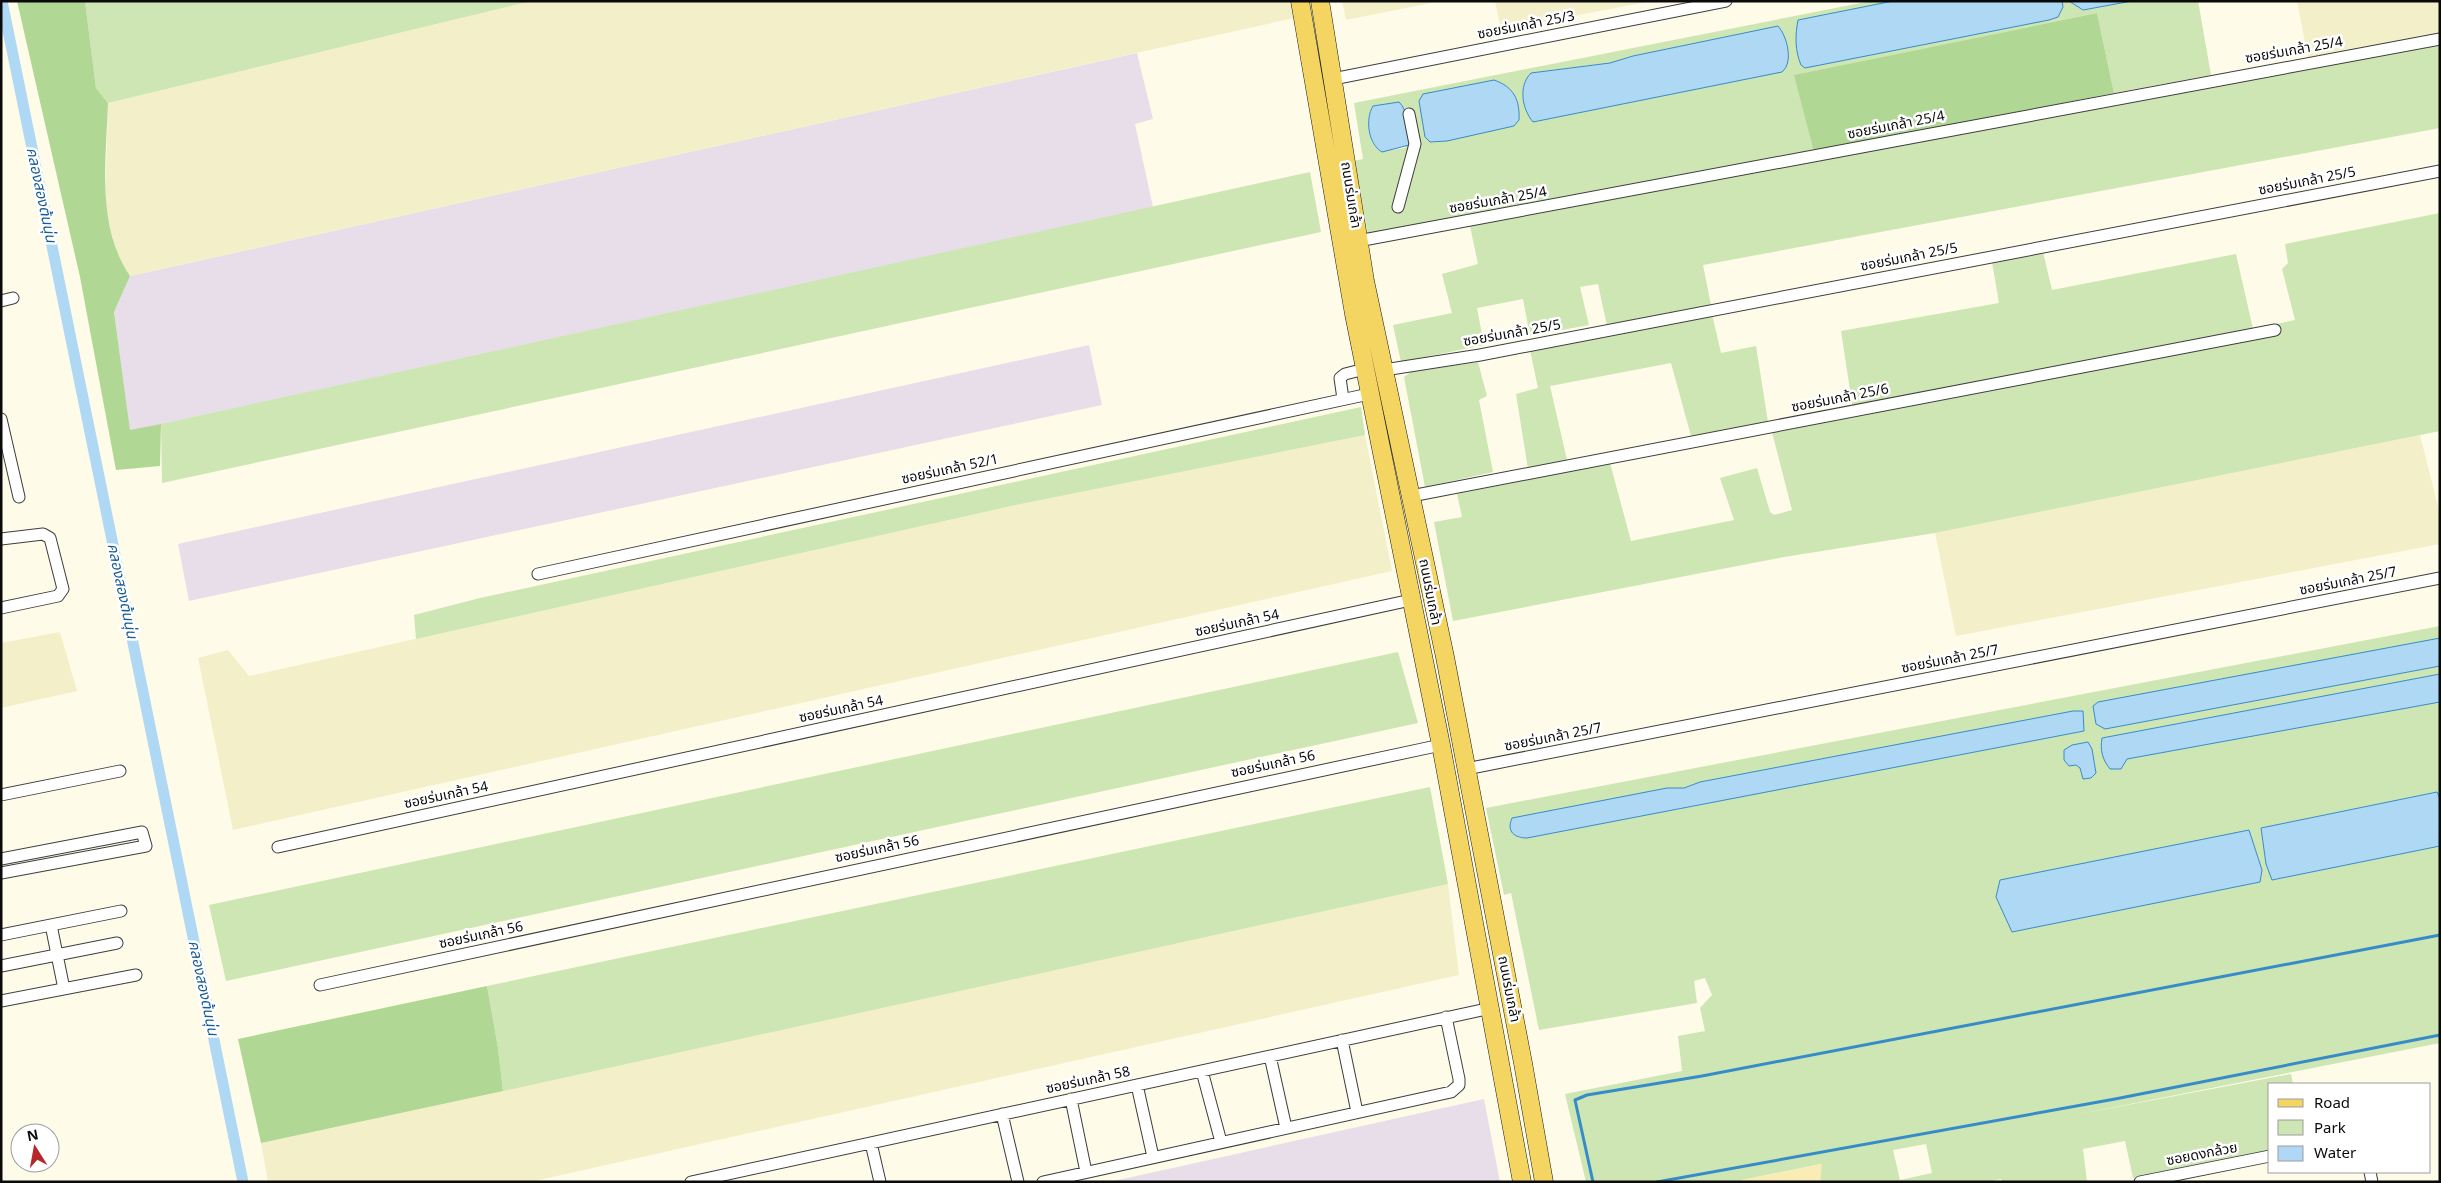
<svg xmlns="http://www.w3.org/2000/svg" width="2441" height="1183" font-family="Georgia,'Noto Sans Thai',serif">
<rect width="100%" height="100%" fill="#fefbe8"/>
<path fill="#e8dee9" d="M1137 53 1153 119 1135 124 1153 207 130 431 114 312 130 276Z
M1089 345 1102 405 189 601 178 544Z
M1484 1099 1500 1182H1109Z"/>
<path fill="#f3f0c9" d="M532 1H1291L1294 18 130 276 118 259 105 207 108 103Z
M1342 1H1441L1346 20Z
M1495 1H1652L1501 30Z
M2297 1H2440V44L2310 68Z
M1365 435 1392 571 233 830 198 658 228 650 249 676 1016 505Z
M2420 435 2440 514V544L1956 636 1935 533Z
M60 632 77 691 1 708V643Z
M1448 884 1459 975 530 1182H268L261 1143Z"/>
<path fill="#cde6b3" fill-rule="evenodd" d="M85 1H532L108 103 96 88Z
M1871 1H1893L1798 20 2063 7 2062 1H2069L2083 10 2132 1H2198L2211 75 2114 93 2097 13 1795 75 1814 152 1368 235 1354 161 1363 159 1354 103ZM1778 26 1666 94 1533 122 1531 73 1610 63 1633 56ZM1399 102C1411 113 1409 134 1405 148 1377 152 1372 153 1369 123Z
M2440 44V128L1703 265 1711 305 1607 326 1598 284 1580 287 1589 325 1530 336 1523 299 1477 308 1484 345 1401 362 1393 325 1452 313 1442 274 1478 264 1470 226Z
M1310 172 1321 232 162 483 161 424Z
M2440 213V431L1935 533 1784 557 1453 621 1434 522 1462 517 1457 494 1610 463 1631 541 1734 520 1720 478 1757 468 1770 512 1774 515 1792 510 1772 432 1854 416 1841 331 1999 303 1992 262 2043 252 2052 290 2236 254 2253 329 2295 320 2282 269 2288 263 2285 244Z
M1712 314 1721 353 1756 346 1768 422 1691 436 1671 363 1550 386 1567 460 1528 469 1516 394 1538 388 1530 350Z
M1478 362 1487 396 1479 400 1493 472 1425 487 1404 377 1411 372Z
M1361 407 1365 435 1016 505 416 639 414 615 480 598Z
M2440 626V638L2105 729 2440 666V674L2102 738 2121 769 2127 759 2440 702V799L2437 792 2261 828 2266 864 2273 880 2440 846V1043L2064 1117 2291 1074 2293 1084H2270V1151L2133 1178 2125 1141 2083 1149 2087 1182H2002L2001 1179 1986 1182H1820L1821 1164 1742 1180 1744 1182H1586L1565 1094 1682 1071 1678 1036 1705 1031 1700 1008 1712 995 1705 978 1694 981 1697 1003 1539 1030 1511 893 1504 895 1486 808ZM2073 711H2083L2084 731 1527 838H1517L1667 788H1684L1700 782ZM2088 742 2095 763 2080 768 2076 765ZM2248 830 2262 870 2260 882 2012 932 1996 897ZM1926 1144 1932 1173 1900 1180 1893 1150Z
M1398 652 1418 723 226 981 209 905Z
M1430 787 1448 884 503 1091 498 1048 487 986Z"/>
<path fill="#b0d793" d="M17 1H85L96 88 108 103C106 161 96 226 130 276L114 312 130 430 161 424 160 466 116 470 80 277Z
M2097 13 2114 93 1814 152 1794 75Z
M487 986 498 1048 503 1091 261 1143 238 1039Z"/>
<path fill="#f9ecb5" d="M1822 1164 1820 1182H1744L1742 1180Z"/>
<path fill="#aed8f4" stroke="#378bc9" d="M1893 1H2062L2063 7 2058 17 2049 20 1805 68 1801 65C1795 51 1795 35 1798 20Z
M2069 1H2132L2083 10Z
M1778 26C1787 36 1794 62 1782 72L1533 122C1522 109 1518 86 1531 73L1610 63 1633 56Z
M1494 80C1514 87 1520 100 1519 120L1514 126 1447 141 1430 142 1425 137 1419 101 1423 94Z
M1399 102C1409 111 1409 133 1409 145L1382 152C1368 144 1365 119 1373 106Z
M2440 638V666L2105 729 2096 724 2093 706 2098 702Z
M2440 674V702L2127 759 2121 769H2110C2102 759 2100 750 2102 738Z
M2073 711H2083L2084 731 1527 838C1515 838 1506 832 1512 818L1667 788H1684L1700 782Z
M2088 742 2092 749 2096 773 2091 778 2083 779 2080 768 2076 765 2069 766 2064 760V750L2072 745Z
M2437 792 2440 799V846L2272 880 2266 864 2261 828Z
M2249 830 2262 870 2260 882 2012 932 1996 897 2000 880Z"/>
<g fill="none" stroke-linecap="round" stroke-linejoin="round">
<path stroke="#378bc9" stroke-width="3" d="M1593 1182 1575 1100 1587 1095 1702 1076 2440 935
M1657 1182 2115 1099 2440 1035"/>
<path stroke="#aed8f4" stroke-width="11" d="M2 1 243 1182"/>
<defs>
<path id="street" d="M1333 79 1726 1
M1398 207 1415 144 1409 114
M1358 241C1719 174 2079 106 2440 39
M1 301 13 298
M1384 370 1480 355 2440 171
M1343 399 1340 378 1345 374 1365 369
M1 419 19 497
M1411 496 2275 330
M1 539 43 534 50 538 63 589 58 596 1 608
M538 574 1369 394
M1466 769 2440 578
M1 795 120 771
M278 847 1411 600
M1 859 142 832 146 846 1 873
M51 925 64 989
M1 935 121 911
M1 966 117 943
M320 985 1441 745
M1 1001 136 975
M1342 1040 1357 1112
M1270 1056 1286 1128
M1202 1071 1221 1142
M1137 1085 1153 1157
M1071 1099 1086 1172
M1002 1114 1018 1182
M871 1143 880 1182
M2370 1172 2372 1182
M691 1182 1491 1008
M1043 1182 1451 1092 1459 1085V1079L1446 1017
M2140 1182 2270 1156"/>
<path id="primary" d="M1300 1 1354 314 1441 745 1522 1182
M1320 1 1365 281 1445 657 1523 1063 1544 1182"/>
</defs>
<use href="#street" stroke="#3d3d3d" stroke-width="13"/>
<use href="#primary" stroke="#1b1b1b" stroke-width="19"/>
<use href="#street" stroke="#fff" stroke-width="11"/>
<use href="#primary" stroke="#f5d561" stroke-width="18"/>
</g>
<g text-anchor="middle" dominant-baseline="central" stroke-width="5" stroke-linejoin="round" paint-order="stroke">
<g font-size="14" fill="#0a0a0a" stroke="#fff">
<text transform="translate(1526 25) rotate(-11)">ซอยร่มเกล้า 25/3</text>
<text transform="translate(2294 50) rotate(-10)">ซอยร่มเกล้า 25/4</text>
<text transform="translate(1896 125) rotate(-11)">ซอยร่มเกล้า 25/4</text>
<text transform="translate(2307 181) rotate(-11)">ซอยร่มเกล้า 25/5</text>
<text transform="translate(1351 195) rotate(81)">ถนนร่มเกล้า</text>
<text transform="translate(1498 200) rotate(-10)">ซอยร่มเกล้า 25/4</text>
<text transform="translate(1909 257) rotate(-11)">ซอยร่มเกล้า 25/5</text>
<text transform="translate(1512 333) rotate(-10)">ซอยร่มเกล้า 25/5</text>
<text transform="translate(1840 398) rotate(-11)">ซอยร่มเกล้า 25/6</text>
<text transform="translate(950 469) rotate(-12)">ซอยร่มเกล้า 52/1</text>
<text transform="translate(2348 581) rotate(-11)">ซอยร่มเกล้า 25/7</text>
<text transform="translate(1430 592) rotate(79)">ถนนร่มเกล้า</text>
<text transform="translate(1237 623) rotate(-12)">ซอยร่มเกล้า 54</text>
<text transform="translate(1950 659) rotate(-11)">ซอยร่มเกล้า 25/7</text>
<text transform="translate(841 709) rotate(-12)">ซอยร่มเกล้า 54</text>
<text transform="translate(1553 737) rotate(-11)">ซอยร่มเกล้า 25/7</text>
<text transform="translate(1273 764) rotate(-12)">ซอยร่มเกล้า 56</text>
<text transform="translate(446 795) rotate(-12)">ซอยร่มเกล้า 54</text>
<text transform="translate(877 849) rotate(-12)">ซอยร่มเกล้า 56</text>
<text transform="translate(481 935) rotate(-12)">ซอยร่มเกล้า 56</text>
<text transform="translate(1509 989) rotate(79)">ถนนร่มเกล้า</text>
<text transform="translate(1088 1080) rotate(-12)">ซอยร่มเกล้า 58</text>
<text transform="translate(2202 1154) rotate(-11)">ซอยดงกล้วย</text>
</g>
<g font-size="15" font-style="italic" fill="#185c97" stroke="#fff">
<text transform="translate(41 195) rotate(78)">คลองสองต้นนุ่น</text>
<text transform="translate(122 591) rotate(78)">คลองสองต้นนุ่น</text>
<text transform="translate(203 988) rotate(78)">คลองสองต้นนุ่น</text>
</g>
</g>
<rect width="2441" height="1183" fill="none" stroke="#0a0a0a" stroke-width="5"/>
<rect x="2268" y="1083" width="162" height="90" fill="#ffffff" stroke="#9d9d9d"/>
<rect x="2278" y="1099" width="25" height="8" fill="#f5d561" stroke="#9d9d9d"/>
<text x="2314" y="1108" font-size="15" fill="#0a0a0a">Road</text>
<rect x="2278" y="1120" width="25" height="15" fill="#cde6b3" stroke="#9d9d9d"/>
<text x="2314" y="1133" font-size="15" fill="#0a0a0a">Park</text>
<rect x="2278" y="1146" width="25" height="15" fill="#aed8f4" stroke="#9d9d9d"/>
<text x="2314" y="1158" font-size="15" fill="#0a0a0a">Water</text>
<g transform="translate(35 1148) rotate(349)"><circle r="24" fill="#ffffff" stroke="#9d9d9d"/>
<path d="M0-4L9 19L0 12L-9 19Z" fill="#b5272a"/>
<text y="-8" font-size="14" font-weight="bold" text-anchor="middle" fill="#0a0a0a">N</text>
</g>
</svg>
